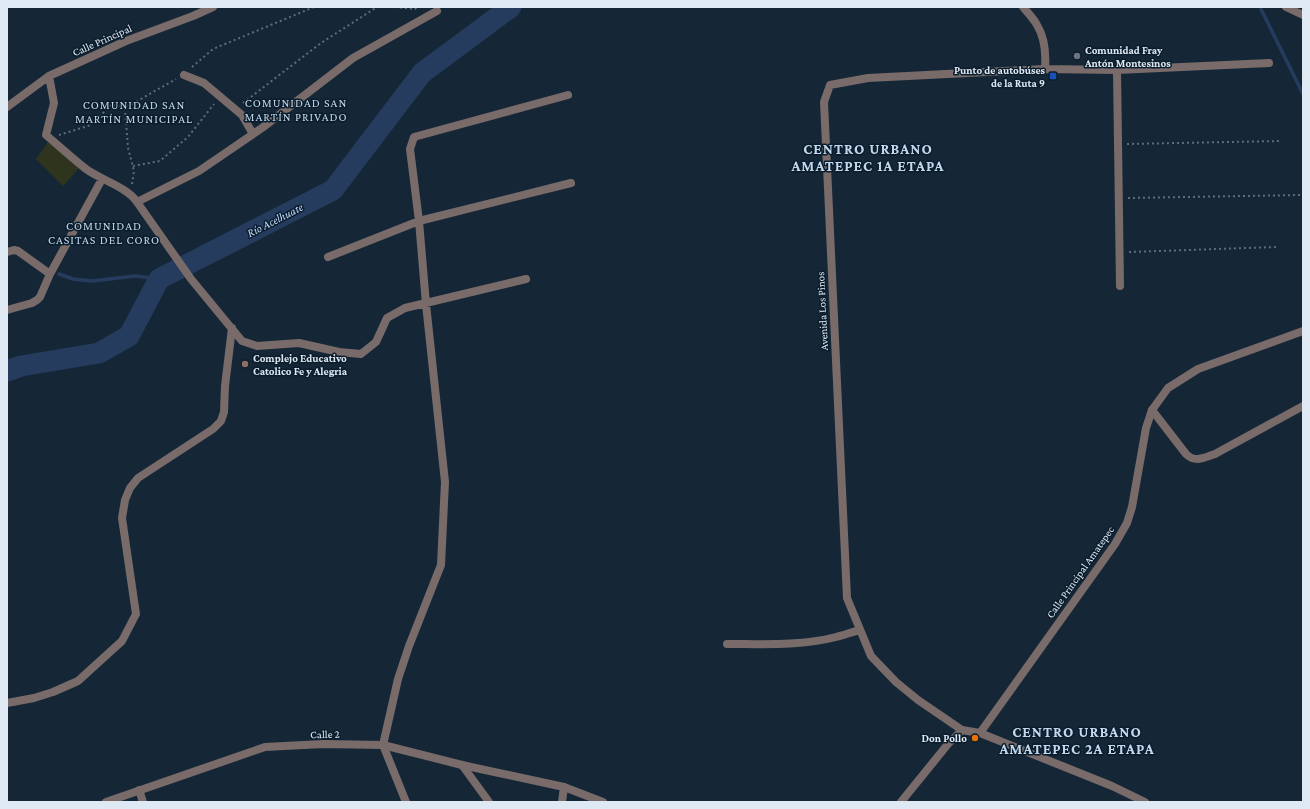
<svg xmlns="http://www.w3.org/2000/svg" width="1310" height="809" font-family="'Crimson Pro',serif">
<rect width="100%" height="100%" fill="#152737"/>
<path fill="#2e351c" d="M48 142 80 167 63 186 36 159Z"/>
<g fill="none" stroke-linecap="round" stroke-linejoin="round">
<path stroke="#263c5f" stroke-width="3.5" d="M1260 7 1303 94
M59 274 73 279 92 281 135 276 159 279"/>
<path stroke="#263c5f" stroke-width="21" d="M7 371 21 366 99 353 129 336 159 279 333 190 422 73 511 7"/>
<path stroke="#5d6d7b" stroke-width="2" stroke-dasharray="2 3" stroke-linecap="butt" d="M395 7 415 9 417 7
M192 67 213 49 314 7
M243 103 321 43 377 7
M59 135 91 125 112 104 125 108
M1127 144 1281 141
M133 166 160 161 188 137 214 104
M132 184 134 171 128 148 125 108 176 79
M1128 198 1302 195
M1129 252 1276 247"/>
<path stroke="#796b69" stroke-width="8" d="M1023 7C1028 13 1034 19 1037 25 1045 38 1046 55 1045 69
M1286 7 1303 15
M1117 70 1120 286
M184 75 204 83 242 115 253 134
M49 76 54 103 46 135C59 146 72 158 86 169 101 180 127 187 137 202L191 279 242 341 257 346 299 343 339 352 361 354 376 342 387 318 405 308 526 279
M7 107 49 76 126 41 193 16 213 7
M137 202 199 171 262 128 353 58 437 11
M7 252 14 250 18 251 50 274
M328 257 419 221 571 183
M7 310 32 303 37 300 40 297 50 274 102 179
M1152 410 1186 454C1195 463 1204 458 1215 454L1303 406
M727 644C761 644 802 646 836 637 844 635 852 632 860 630
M7 703 34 698 53 692 78 681 122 641 136 614 122 518 125 500 130 488 138 478 213 429 221 421 224 412 225 386 232 328
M962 730 918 700 896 682 871 656 847 598 824 102 830 85 868 78 1045 69 1117 70 1269 63
M980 733 1112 786 1145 802
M462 765 489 802
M139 790 143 802
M406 802 383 745 398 679 409 646 441 565 445 482 426 304 419 221 410 149 414 137 568 95
M562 802 564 787"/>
<path stroke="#796b69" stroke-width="8" d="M106 802 265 747 323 744 383 745 462 765 564 787 603 802
M901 802 948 744 962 730 980 733 1115 544 1127 523 1132 507 1146 428 1152 410 1168 388 1198 369 1303 331"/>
</g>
<circle fill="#6b7280" stroke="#0b1d2c" stroke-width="1.5" cx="1077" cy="56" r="4"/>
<rect fill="#1a4fb4" stroke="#0b1d2c" stroke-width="1.5" x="1049" y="72" width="8" height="8" rx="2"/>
<circle fill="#8d6e63" stroke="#0b1d2c" stroke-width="1.5" cx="245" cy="364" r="4"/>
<circle fill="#e8710a" stroke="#0b1d2c" stroke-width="1.5" cx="975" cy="738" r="4"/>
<g text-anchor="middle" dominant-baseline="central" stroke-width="3" stroke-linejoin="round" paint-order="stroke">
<g font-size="11" fill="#dee9f4" stroke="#0b1d2c">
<text transform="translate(102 40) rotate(-24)">Calle Principal</text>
<text transform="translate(822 311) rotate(-93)">Avenida Los Pinos</text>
<text transform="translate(1080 572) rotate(-55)">Calle Principal Amatepec</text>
<text transform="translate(325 734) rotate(-1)">Calle 2</text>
</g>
<g font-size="11" font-weight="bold" fill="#dee9f4" stroke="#0b1d2c" text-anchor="start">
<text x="1085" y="50">Comunidad Fray<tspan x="1085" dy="13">Antón Montesinos</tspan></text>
<text x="1045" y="70" text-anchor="end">Punto de autobúses<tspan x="1045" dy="13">de la Ruta 9</tspan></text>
<text x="253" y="358">Complejo Educativo<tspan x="253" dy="13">Catolico Fe y Alegria</tspan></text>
<text x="967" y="738" text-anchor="end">Don Pollo</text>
</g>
<g font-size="12" letter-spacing="1" fill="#c1d8ed" stroke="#0b1d2c">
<text x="296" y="103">COMUNIDAD SAN<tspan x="296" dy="14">MARTÍN PRIVADO</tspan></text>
<text x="134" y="105">COMUNIDAD SAN<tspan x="134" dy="14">MARTÍN MUNICIPAL</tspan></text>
<text x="104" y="226">COMUNIDAD<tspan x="104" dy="14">CASITAS DEL CORO</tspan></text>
</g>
<g font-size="12" font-style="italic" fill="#bfd7fd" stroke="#0b1d2c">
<text transform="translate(275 220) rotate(-27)">Río Acelhuate</text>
</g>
<g font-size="15" font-weight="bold" letter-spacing="1" fill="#c1d8ed" stroke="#0b1d2c">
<text x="868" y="149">CENTRO URBANO<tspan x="868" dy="17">AMATEPEC 1A ETAPA</tspan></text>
<text x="1077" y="732">CENTRO URBANO<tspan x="1077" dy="17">AMATEPEC 2A ETAPA</tspan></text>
</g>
</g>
<rect width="1310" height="809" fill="none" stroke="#dee9f4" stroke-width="16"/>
</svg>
